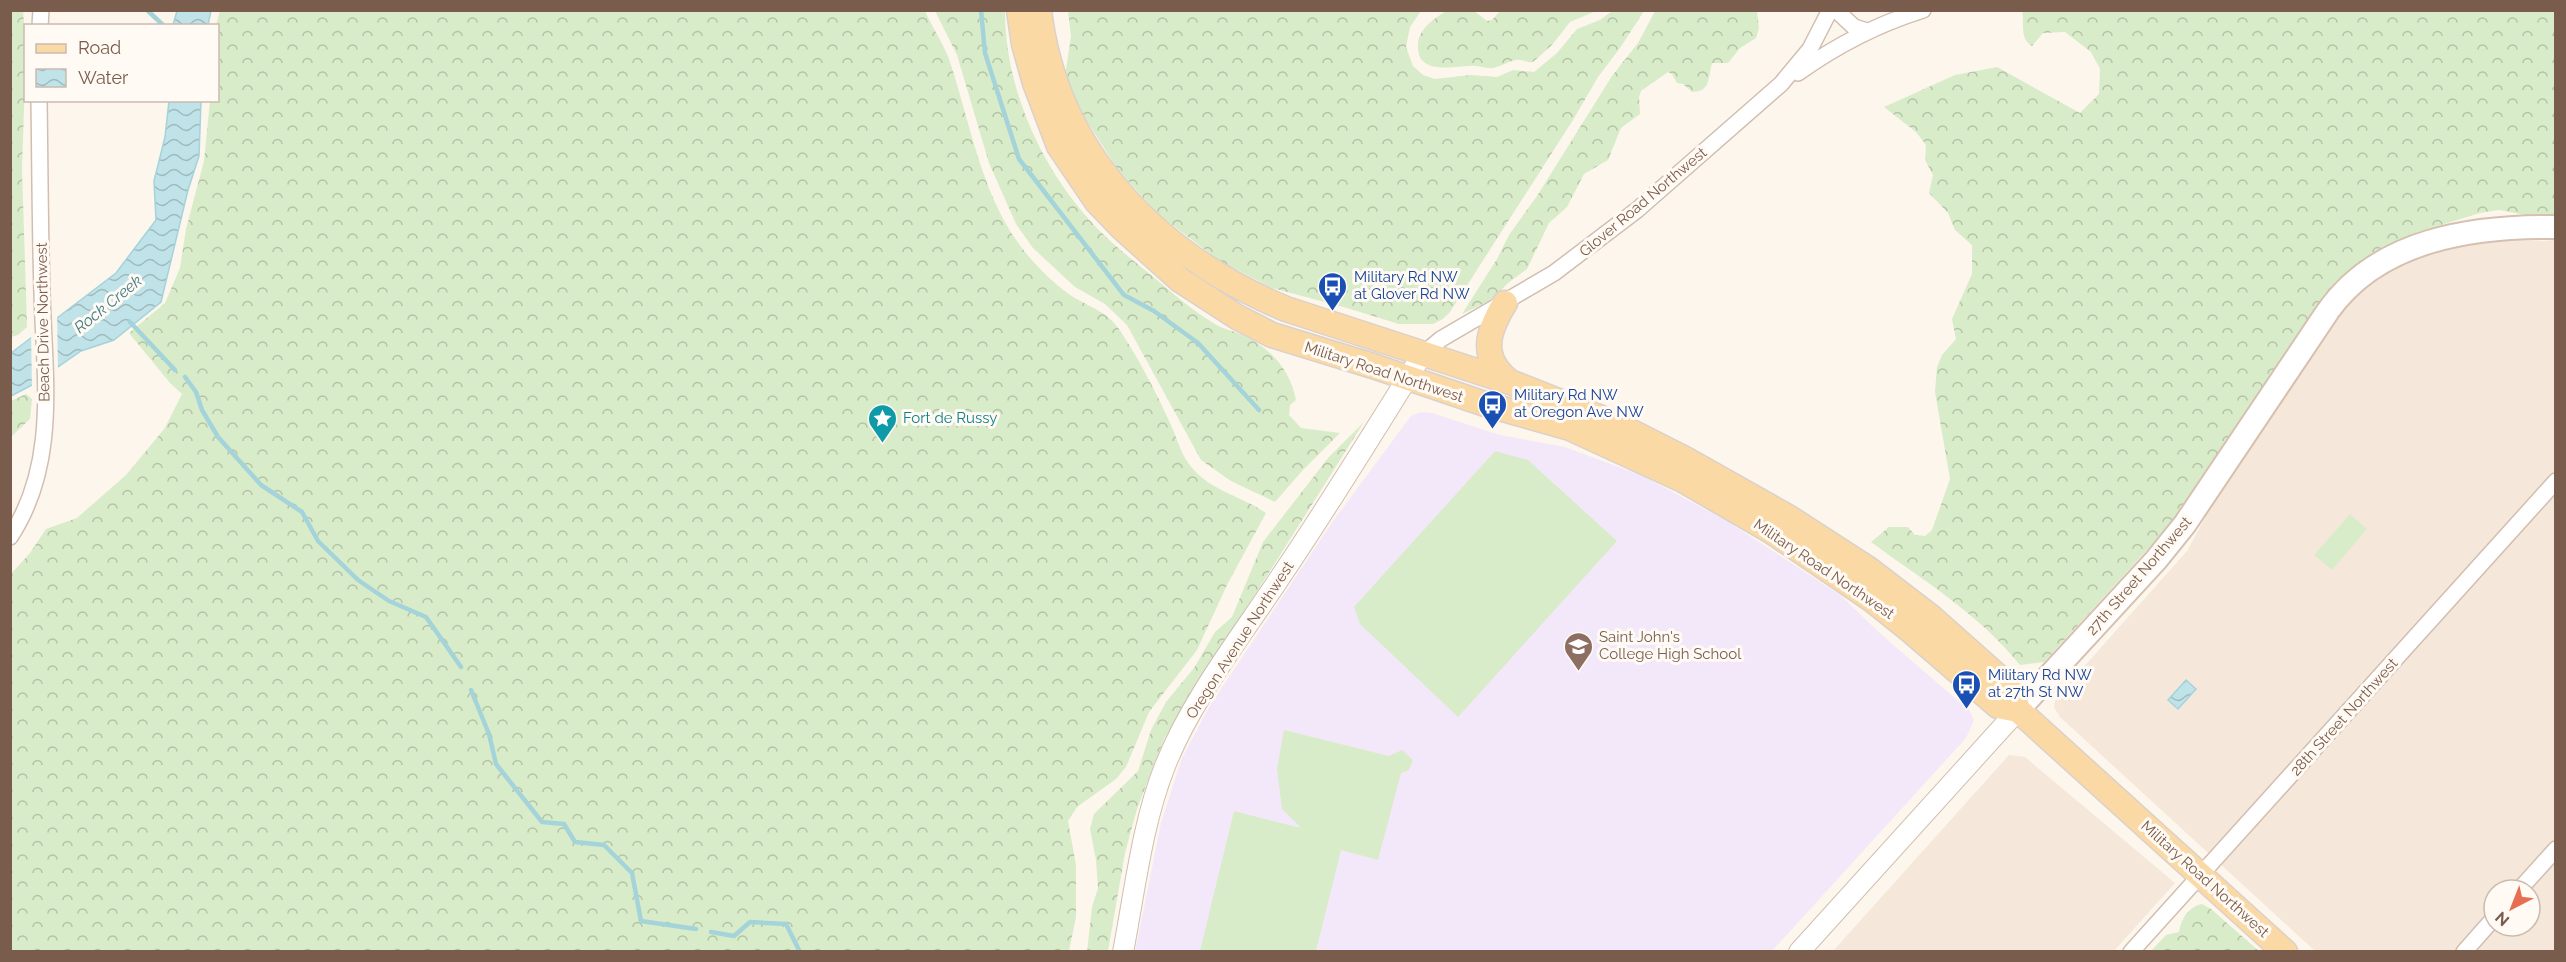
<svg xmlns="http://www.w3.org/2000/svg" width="2566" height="962" font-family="Raleway,sans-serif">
<defs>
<pattern id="forest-crowns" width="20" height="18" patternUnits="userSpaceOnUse" patternTransform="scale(1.5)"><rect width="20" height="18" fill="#d8ecc9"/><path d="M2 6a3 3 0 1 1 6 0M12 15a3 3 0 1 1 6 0" fill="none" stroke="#b4c2a5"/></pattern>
<pattern id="water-waves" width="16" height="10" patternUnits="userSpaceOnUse" patternTransform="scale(1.5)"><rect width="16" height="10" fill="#bfe3e8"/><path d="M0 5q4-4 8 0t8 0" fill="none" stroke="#a0bbbe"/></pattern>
</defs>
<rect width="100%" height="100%" fill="#fdf6ec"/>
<path fill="#f5e8da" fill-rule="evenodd" d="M2483 239 2543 241 2555 240V951H2315L2060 717 2054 707 2056 698 2187 551 2235 462 2341 307 2401 260ZM2494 890H2530V926H2494Z
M2009 755 2025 757 2175 883 2114 951H1833Z"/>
<path fill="#f3e8fa" d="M1421 412 1432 413 1500 435 1565 447 1643 476 1727 521 1840 595 1883 636 1969 710 1974 720 1966 738 1772 951 1135 952 1161 823 1182 758 1209 707 1333 521 1411 416Z"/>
<path fill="url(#forest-crowns)" d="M23 10 26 50 22 168 27 327 18 335 11 337 10 11Z
M220 10 925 11C932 27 943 43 949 59 971 124 981 197 1025 252 1038 268 1058 288 1075 298 1092 308 1107 312 1119 329 1139 359 1156 392 1171 425 1178 440 1181 456 1193 469 1212 491 1243 497 1266 513L1228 583 1197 650 1149 712 1126 767 1116 779 1077 807 1068 821 1076 865V917L1069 951H11V574L30 553 46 529 77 518 126 475 165 428 182 394 170 383 129 333 165 303 180 268 186 229 204 161 210 101 218 100 216 25Z
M1448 10 1474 11 1487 21 1492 20 1500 11H1596L1570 22 1552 45 1533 62C1527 63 1522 59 1515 60 1508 62 1501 66 1493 68 1485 69 1478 65 1470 66 1452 66 1416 76 1418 44 1419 28 1435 18 1448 10Z
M935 11H1005C1005 92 1045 178 1104 235 1117 248 1132 259 1146 271 1168 289 1190 309 1215 324 1222 329 1232 330 1240 334 1270 347 1290 369 1296 400L1290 405 1289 415 1301 428 1340 433 1302 471 1275 502 1231 481 1201 460 1127 325 1105 304 1075 287 1033 248 1016 224 989 163 957 55Z
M1068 11H1421L1410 27 1406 47 1413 66 1423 75 1435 79 1471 75 1497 77 1513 70 1534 72 1557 53 1577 29 1600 20 1612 11H1644L1620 48 1598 77 1573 120 1450 312 1443 319 1433 324H1399L1347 308 1272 288 1220 261 1159 215 1118 170 1079 109 1065 75 1071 37Z
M1655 11H1757L1759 28 1756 38 1740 48 1728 63H1712C1708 77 1711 92 1692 92L1683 84 1677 83 1672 74 1668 72 1641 91 1639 97 1640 114 1621 128 1608 160 1584 174 1567 207 1549 223 1527 269 1508 283 1493 299 1462 314 1497 259 1509 235 1537 196 1612 76 1638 43Z
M2022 11H2555V216L2526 215 2499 210 2480 213 2418 232 2379 251 2346 275 2321 301 2179 515 2044 662 2020 665C1979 614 1924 581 1871 542L1889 527H1908L1915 535 1925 536 1932 530 1950 479 1935 392 1937 367 1942 355 1956 339 1952 319 1972 274V245L1955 230 1948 213 1929 193 1933 175 1925 160 1926 145 1916 132 1884 107 1955 75 1997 67 2080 113 2099 94 2100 69 2091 52 2065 32 2043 33 2032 46C2019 38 2025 24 2022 11Z
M26 394 32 399 30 419 11 437V401Z
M1364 422 1164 739 1137 809 1125 853 1108 951 1087 952 1092 907 1098 888 1096 860 1090 829 1094 814 1138 771 1151 730 1166 702 1194 668 1215 632 1232 617 1263 542 1328 458Z
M2202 904 2211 909 2259 951H2151L2166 935 2179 932C2181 919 2188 907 2202 904Z"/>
<path fill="#d8ecc9" d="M1495 451 1528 460 1617 541 1458 717 1360 624 1354 607Z
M2350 514 2367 529 2332 570 2314 555Z
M1284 730 1389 756 1402 750 1413 760 1409 770 1401 773 1378 860 1341 850 1316 951H1200L1234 811 1301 828 1282 809 1277 769Z"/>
<path fill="url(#water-waves)" stroke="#a5d3da" stroke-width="1.5" d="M177 11H211L208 25H173Z
M169 101H201L199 156 188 190 161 302 114 340 81 351 32 385 11 396V353L116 273 156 220 154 181 165 137Z
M2186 680 2196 689 2178 709 2168 700Z"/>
<path fill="#fdf6ec" d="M57 312 58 371 32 389 31 332Z"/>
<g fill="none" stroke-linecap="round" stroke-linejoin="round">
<path stroke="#a5d3da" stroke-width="4.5" d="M147 10 164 26
M981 10 985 53 1019 159 1124 295 1154 311 1198 343 1259 410
M130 322 175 370
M185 377 196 392 202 410 218 437 261 485 302 512 318 541 358 580 389 601 426 617 461 667
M471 690 489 734 496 764 542 822 564 824 575 842 604 845 632 873 641 921 696 929
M711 932 734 936 750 922 786 924 800 952"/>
<defs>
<path id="minor" d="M1836 10 1854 27 1867 31
M40 26 41 10
M1798 73C1837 45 1878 24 1923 10
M1422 355 1441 339 1554 273 1637 210 1781 84 1810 49 1830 10
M10 537C59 463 44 376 42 292 40 228 40 164 39 100
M2519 890 2556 849
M2131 952 2556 481
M2464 952 2494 918"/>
<path id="tertiary" d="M1123 952C1135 890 1142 824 1165 766 1192 698 1243 634 1283 573 1331 502 1376 428 1422 355
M1799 952 2018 710"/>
<path id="secondary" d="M2018 710 2156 560 2185 524 2328 311C2379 239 2473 226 2556 227"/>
<path id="primary" d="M1019 10 1024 44 1035 83 1059 146 1097 202 1121 227 1180 280 1237 317 1272 335 1373 366 1485 404 1570 428 1683 480 1771 531 1871 599 1911 631 1998 706 2018 710 2285 952
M1039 10C1056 154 1157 255 1286 309L1510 382 1614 423 1685 459 1788 517 1867 568 1931 617 2012 689 2018 710
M1505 303C1487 332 1479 358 1510 382"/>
</defs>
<use href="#minor" stroke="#d1beb0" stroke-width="18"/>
<use href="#tertiary" stroke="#d1beb0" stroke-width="22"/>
<use href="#secondary" stroke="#d6c0b0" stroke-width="26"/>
<use href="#primary" stroke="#dad1cd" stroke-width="27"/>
<use href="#minor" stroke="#fff" stroke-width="15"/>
<use href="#tertiary" stroke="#fff" stroke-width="20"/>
<use href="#secondary" stroke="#fff" stroke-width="22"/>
<use href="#primary" stroke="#fbd9a5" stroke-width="24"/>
</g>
<defs>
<symbol id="bus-pin" viewBox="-11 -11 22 30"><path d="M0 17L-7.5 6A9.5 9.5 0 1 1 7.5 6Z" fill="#1a4fb4" stroke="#fffaf3"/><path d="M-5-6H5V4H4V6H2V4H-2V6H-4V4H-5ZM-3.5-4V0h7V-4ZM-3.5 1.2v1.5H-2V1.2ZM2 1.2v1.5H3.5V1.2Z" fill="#fff"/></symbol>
<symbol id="sight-pin" viewBox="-11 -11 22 30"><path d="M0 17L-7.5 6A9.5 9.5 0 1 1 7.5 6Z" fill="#0f9aa8" stroke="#fffaf3"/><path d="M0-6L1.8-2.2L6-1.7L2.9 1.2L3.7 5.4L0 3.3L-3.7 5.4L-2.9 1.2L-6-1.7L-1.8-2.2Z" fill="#fff"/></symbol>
<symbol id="school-pin" viewBox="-11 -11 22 30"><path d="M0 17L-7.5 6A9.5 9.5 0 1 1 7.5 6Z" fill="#8d6e63" stroke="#fffaf3"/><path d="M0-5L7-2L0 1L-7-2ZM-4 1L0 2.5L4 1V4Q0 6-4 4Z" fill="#fff"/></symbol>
</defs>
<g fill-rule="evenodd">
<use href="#bus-pin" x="1316" y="270" width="33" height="45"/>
<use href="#bus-pin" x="1476" y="388" width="33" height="45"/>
<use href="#sight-pin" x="866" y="402" width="33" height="45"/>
<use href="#school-pin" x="1562" y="630" width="33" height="45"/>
<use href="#bus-pin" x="1950" y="668" width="33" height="45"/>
</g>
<g text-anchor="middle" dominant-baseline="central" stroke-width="6" stroke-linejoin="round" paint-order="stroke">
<g font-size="15" fill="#7a5c4d" stroke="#fffaf3">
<text transform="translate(1643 202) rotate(-40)">Glover Road Northwest</text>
<text transform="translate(43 322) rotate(-91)">Beach Drive Northwest</text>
<text transform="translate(1384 372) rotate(18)">Military Road Northwest</text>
<text transform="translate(1824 569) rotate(34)">Military Road Northwest</text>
<text transform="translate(2139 576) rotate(-49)">27th Street Northwest</text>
<text transform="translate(1240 640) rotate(-57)">Oregon Avenue Northwest</text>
<text transform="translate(2344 717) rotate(-48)">28th Street Northwest</text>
<text transform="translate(2205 879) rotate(42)">Military Road Northwest</text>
</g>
<g font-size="15" fill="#164399" stroke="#fffaf3" text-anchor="start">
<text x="1354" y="277">Military Rd NW<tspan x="1354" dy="17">at Glover Rd NW</tspan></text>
<text x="1514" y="395">Military Rd NW<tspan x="1514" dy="17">at Oregon Ave NW</tspan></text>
<text x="1988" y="675">Military Rd NW<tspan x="1988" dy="17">at 27th St NW</tspan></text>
</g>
<g font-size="15" fill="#0d838f" stroke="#fffaf3" text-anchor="start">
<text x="903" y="418">Fort de Russy</text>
</g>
<g font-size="15" fill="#785e54" stroke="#fffaf3" text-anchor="start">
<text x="1599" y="637">Saint John's<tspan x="1599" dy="17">College High School</tspan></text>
</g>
<g font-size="16" font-style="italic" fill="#437c86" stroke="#fffaf3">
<text transform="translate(108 304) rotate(-39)">Rock Creek</text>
</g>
</g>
<rect width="2566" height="962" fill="none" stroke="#7a5c4d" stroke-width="24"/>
<rect x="24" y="24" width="195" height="78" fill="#fffaf3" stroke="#cabbb1" stroke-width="1.5"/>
<rect x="36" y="44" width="30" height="9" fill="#fbd9a5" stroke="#cabbb1" stroke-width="1.5"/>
<text x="78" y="54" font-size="18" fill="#7a5c4d">Road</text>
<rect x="36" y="69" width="30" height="18" fill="url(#water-waves)" stroke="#cabbb1" stroke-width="1.5"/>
<text x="78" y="84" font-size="18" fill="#7a5c4d">Water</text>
<g transform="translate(2512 908) rotate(222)"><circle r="28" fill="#fffaf3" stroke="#cabbb1" stroke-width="1.5"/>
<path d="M0-4.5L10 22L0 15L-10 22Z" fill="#e76f51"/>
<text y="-9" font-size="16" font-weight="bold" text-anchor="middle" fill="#7a5c4d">N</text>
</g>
</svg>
